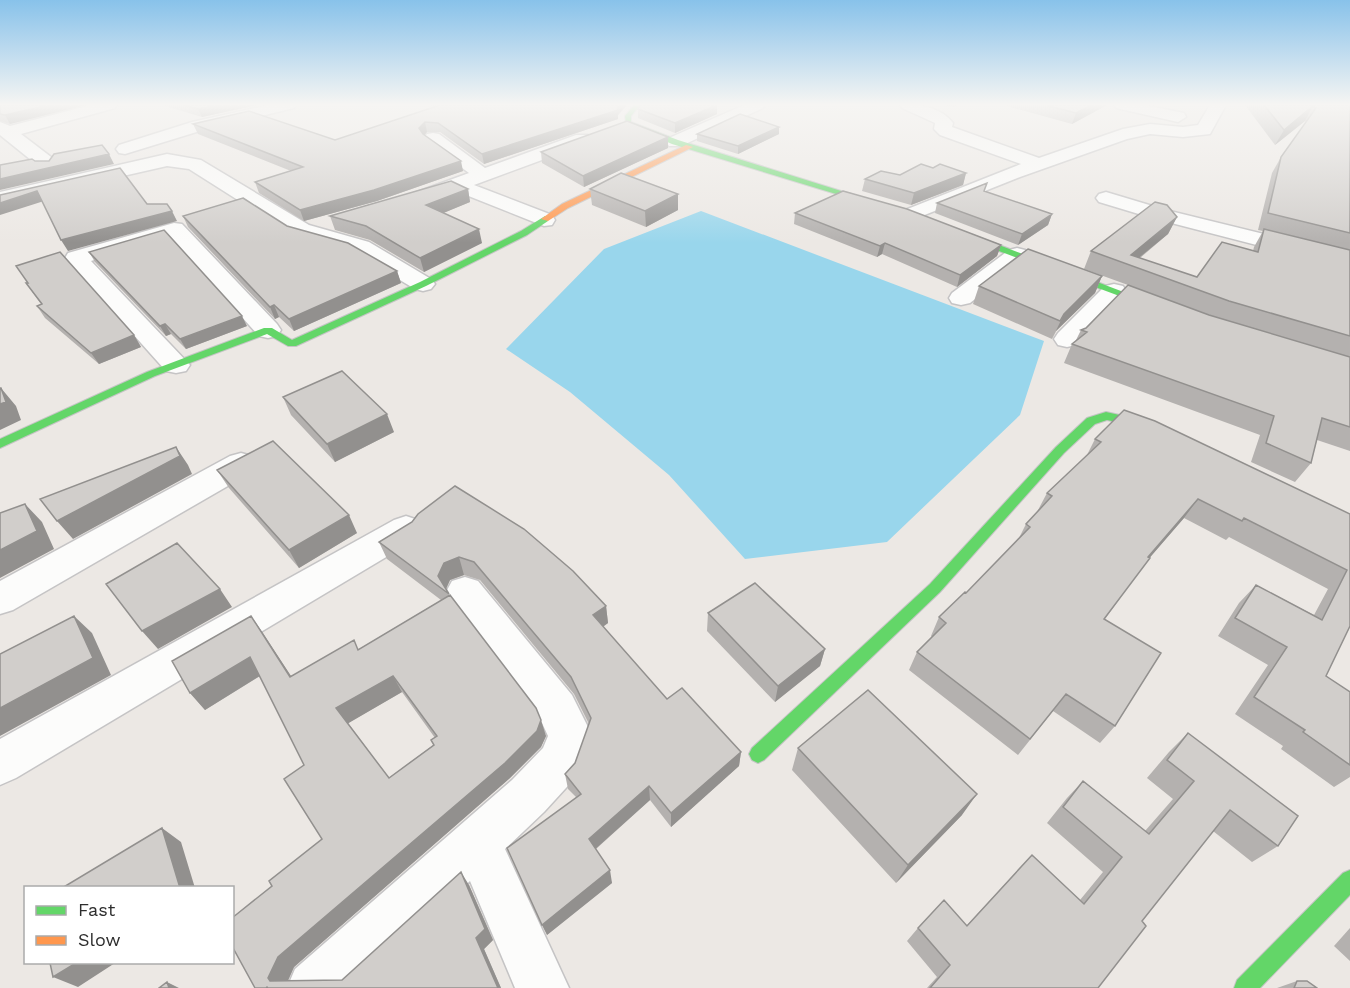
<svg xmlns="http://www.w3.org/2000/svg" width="1350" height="988" font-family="'Work Sans',sans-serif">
<rect width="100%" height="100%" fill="#ece8e4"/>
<path fill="#99d6ec" d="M701 211 1044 341 1020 415 887 542 745 559 669 475 570 392 506 349 604 249Z"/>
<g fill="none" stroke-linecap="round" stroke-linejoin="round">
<defs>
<path id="street" d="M91 105H117L115 108 21 134 55 160 57 164 55 168H41L0 135V122L10 126Z
M268 105H296L294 108 203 130 125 154 119 153 116 149 119 145 192 122Z
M744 105H765L763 108 681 146H669L666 142 669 138Z
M900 105C918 104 941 107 953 123L952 127 1039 158 1123 129 1150 124 1183 127 1198 125 1210 105H1226L1210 134 1183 137 1150 134 1127 139 1020 177 912 220 905 218 902 214 905 210 1021 164 940 135 934 129 935 123 902 108Z
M1114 105H1144L1184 113 1186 117 1178 122 1116 108Z
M433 133 439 134 485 168 576 135H588L591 139 588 143 474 185 552 215 555 220 552 225 544 226 456 191 423 203H409L406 199 409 195 469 173 427 142 424 138 427 134Z
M167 154 201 160 309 225 369 242 431 279 435 284 431 289 423 291 415 289 353 252 293 235 189 169 167 166 0 204V192Z
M1106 192 1166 210 1350 255V269L1152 218 1099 202 1096 198 1099 194Z
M174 223 182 224 277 324 281 330 277 336 268 338 259 336 170 237 91 261 190 365 186 371 176 373 166 371 65 258 68 253Z
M1017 248 1025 250 1028 255 1025 260 970 303 961 305 952 303 949 298 952 293 1009 250Z
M1114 284 1123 286 1126 291 1123 296 1076 345 1067 347 1058 345 1054 339 1058 333 1105 286Z
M241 453 252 456 257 464 252 472 13 610 0 614V581L230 456Z
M406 516 418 520 423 529 418 538 16 778 0 785V739L394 520Z
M465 577 478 581 572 695 592 735 576 777 544 812 505 849 569 988H515L470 881 354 988H287L295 969 512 780 543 748 548 736 542 723 452 603 446 592 452 581Z"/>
<path id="fast" d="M634 105H640L631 116V122L678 140 886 205 879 207 672 144 626 124 625 116Z
M545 216 548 217V221L527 235 426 286 296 346H288L267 334 155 376 0 448V439L147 372 264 328H272L292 340 420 282 521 231Z
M956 231H962L1166 308 1165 310H1157L956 235Z
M1106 412 1133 418 1161 429 1163 432 1157 436 1126 424 1107 420 1095 424 1064 453 940 592 764 760 758 763 752 760 749 754 752 748 930 584 1056 447 1087 418Z
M1350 870V895L1260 988H1234L1237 980 1343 873Z"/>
<path id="slow" d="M686 145 693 147 568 208 548 221 541 219 562 204Z"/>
</defs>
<use href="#street" stroke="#c5c4c5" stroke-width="3"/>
<use href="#fast" stroke="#c5c4c5" stroke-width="2"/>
<use href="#slow" stroke="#c5c4c5" stroke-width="2"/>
<use href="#street" fill="#fcfcfb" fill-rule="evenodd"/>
<use href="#fast" fill="#63d668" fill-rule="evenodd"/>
<use href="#slow" fill="#ff974d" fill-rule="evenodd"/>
</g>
<path fill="#b4b1af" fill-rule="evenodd" d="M0 105H86L10 124 0 121Z
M162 105H257L202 117Z
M430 105H627L618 115V119L484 164 440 132H427L424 135 463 171 377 201 304 221 259 193 255 182 291 171 198 134 193 124 335 140 434 107Z
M945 105H957L954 107Z
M1003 105H1107L1072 124Z
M1245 105H1350V451L1317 440 1311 463 1295 482 1251 462 1260 435 1064 363 1072 344 1075 342 1081 330 1086 328 1128 285 1084 269 1091 251 1177 217 1168 234 1140 258 1197 277 1253 251 1254 247 1263 231 1258 230 1272 173 1281 157 1306 122 1305 121 1275 145Z
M638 109 717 114 675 133 638 118Z
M697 134H779L738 154 697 141Z
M668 137V148L584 187 542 163 541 152Z
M933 168 966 173 963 185 911 205 862 191 865 179 900 175Z
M468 189 470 202 443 213 482 243 424 272 370 240 335 230 330 216Z
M590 189 678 194V210L646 227 592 205Z
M937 203 1052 214 1048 225 1018 245 935 213Z
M795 213 1001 245 997 256 957 287 882 254 877 257 794 224Z
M183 216 287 226 397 271 401 283 294 331 279 317 275 319 188 227Z
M89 252 247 326 186 349 171 334 166 336 95 262Z
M1102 276 1095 293 1056 331 1052 339 973 304 979 286Z
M26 283 134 335 141 347 99 364 45 318 37 306 41 304Z
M283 397 394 432 335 462 291 415Z
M1095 439 1350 514V626L1326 676 1350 692V777L1334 787 1281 749 1283 746 1235 714 1268 665 1218 636 1239 603 1256 585 1314 615 1328 589 1229 537 1226 540 1184 518 1149 558 1105 619 1115 726 1100 743 1053 711 1018 755 909 670 917 652 932 637 931 636 939 617 966 593 1018 540 1026 524 1037 512 1047 493 1086 457Z
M217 470 357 533 299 568 229 488Z
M412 522 606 606 608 623 603 627 667 699 741 752 739 766 671 827 650 800 596 849 612 883 547 935 576 797 568 789 565 774 575 763 589 724 574 694 480 580 464 575 450 580 446 589 449 595 546 736 541 747 510 778 294 967 288 981 342 980 469 885 493 940 484 949 501 988H255L272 886 322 839 304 765 260 676 205 710 190 693 251 616 291 676 359 649 441 600 387 559 379 542ZM402 692 435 738 433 745 389 778 348 723Z
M708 613 825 649 820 666 775 702 707 631Z
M1188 733 1278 846 1252 862 1213 831 1142 921 1098 988H927L937 977 907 941 918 928 967 925 1032 855 1080 900 1103 872 1047 823 1067 798 1083 781 1145 831 1173 799 1147 778 1169 752Z
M798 748 962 815 896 883 792 770Z
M1350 928V961L1334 946Z
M1297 981 1317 988H1277Z"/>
<path fill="#92908e" d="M49 105H86L10 124 5 115Z
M218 105H257L202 117 198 109Z
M618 105H627L618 115Z
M717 105V114L675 133V123Z
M1091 105H1107L1072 124 1076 113Z
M1313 106 1305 121 1275 145 1284 130Z
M618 110V119L484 164 482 154Z
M425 122 427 132 422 138 419 128Z
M779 127V134L738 154V146Z
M668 137V148L584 187 583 176Z
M109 154 114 164 0 190V179Z
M461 161 463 171 377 201 304 221 300 210Z
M966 173 963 185 911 205 914 193Z
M468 189 470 202 429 219 426 205Z
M37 191 44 201 0 215V203Z
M678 194V210L646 227 645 211Z
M172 211 177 221 68 251 61 240Z
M1052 214 1048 225 1018 245 1022 234Z
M1177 217 1168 234 1130 265 1131 255Z
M479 229 482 243 424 272 420 258Z
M885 243 882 254 877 257 880 246Z
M1001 245 997 256 957 287 960 275Z
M397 271 401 283 294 331 289 319Z
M1102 276 1095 293 1056 331 1052 339 1064 314Z
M274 305 279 317 275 319 270 307Z
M242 316 247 326 186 349 180 339Z
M165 324 171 334 166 336 160 326Z
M134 335 141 347 99 364 91 353Z
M1 388 16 406 21 420 0 430V404Z
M387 414 394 432 335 462 327 444Z
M176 447 188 465 192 474 73 539 57 521Z
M1198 499 1184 518 1134 576 1148 557Z
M25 504 42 522 54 549 0 578V550Z
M349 515 357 533 299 568 289 550Z
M459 557 464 575 450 580 445 591 438 576 444 563Z
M220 589 232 607 158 649 142 631Z
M606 606 608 623 595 632 593 615Z
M74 616 92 633 111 675 0 736V708Z
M251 616 263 633 302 693 290 677Z
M825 649 820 666 775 702 778 686Z
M250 657 263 674 205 710 190 693Z
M393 676 402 692 347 724 336 708Z
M541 720 546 736 541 747 510 778 294 967 285 987 270 981 268 978 278 957Z
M741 752 739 766 671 827V813Z
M649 786 650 800 592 852 589 839Z
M977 794 962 815 896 883 908 865Z
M162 828 181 842 195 888H180Z
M610 870 612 883 547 935 542 925Z
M461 872 469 885 493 940 484 949 501 988H498L476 938Z
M76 963H115L78 987 53 977Z
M167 982 179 988H169Z"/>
<path fill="#d1cecb" stroke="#92908e" stroke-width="1.5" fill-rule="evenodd" d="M0 105H49L5 115 0 114Z
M184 105H218L198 109Z
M440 105H618V110L482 154 438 123 425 122 419 128 423 134 461 161 374 190 300 210 255 182 303 167 193 124 249 111 335 140Z
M640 105H717L675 123 638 109Z
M1045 105H1091L1076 113Z
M1264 105H1350V233L1268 213 1281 157 1316 108 1313 106 1284 130Z
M740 114 779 127 738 146 697 134Z
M627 121 668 137 583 176 541 152Z
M102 145 109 154 0 179V165L32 159 35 161H49L54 154Z
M921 164 933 168 940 164 966 173 914 193 865 179 881 171 900 175Z
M120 168 147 204H167L172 211 61 240 37 191 0 203V195Z
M621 173 678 194 645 211 590 189Z
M451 181 468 189 426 205 479 229 420 258 366 226 330 216Z
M987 183 984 191 1052 214 1022 234 937 203Z
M843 191 907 209 1001 245 960 275 885 243 880 246 795 213Z
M243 198 287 226 348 243 397 271 289 319 274 305 270 307 183 216Z
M1155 202 1167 205 1177 217 1131 255 1197 277 1222 242 1258 252 1264 229 1350 250V336L1229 301 1091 251Z
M164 230 242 316 180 339 165 324 160 326 89 252Z
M1028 249 1102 276 1064 314 1060 321 979 286Z
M60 252 134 335 91 353 37 306 42 304 26 283H28L16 266Z
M1128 285 1209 315 1350 357V427L1322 418 1311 463 1266 443 1274 416 1072 344 1087 332 1081 330 1086 328Z
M342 371 387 414 327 444 283 397Z
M0 388H1L6 402 0 404Z
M1124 410 1155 421 1350 514V626L1326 676 1350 692V765L1303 732 1305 730 1254 697 1287 647 1235 618 1256 585 1322 620 1347 570 1244 518 1242 521 1198 499 1148 557 1150 558 1104 619 1161 653 1115 726 1066 694 1030 739 917 652 946 623 939 617 965 592 966 593 1030 527 1026 524 1052 496 1047 493 1101 442 1095 439Z
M273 441 349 515 289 550 217 470Z
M176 447 180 456 57 521 40 499Z
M455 486 524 529 573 571 606 606 593 615 667 699 682 688 741 752 671 813 649 786 589 839 610 870 542 925 507 848 581 794 565 774 575 763 591 718 571 677 474 562 459 557 444 563 438 576 449 594 379 542 412 522 418 514Z
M25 504 37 531 0 550V513Z
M177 543 220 589 142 631 106 584Z
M755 583 825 649 778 686 708 613Z
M450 595 536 708 541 720 537 731 505 763 278 957 268 978 270 981 342 980 461 872 485 929 476 938 498 988H268L267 987 266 988H255L232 946V918L272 886 269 881 322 839 284 779 304 765 250 657 190 693 172 661 251 616 290 677 354 640 358 650ZM393 676 437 736 431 740 434 745 389 778 336 708Z
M74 616 93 658 0 708V654Z
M868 690 977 794 908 865 798 748Z
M1188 733 1298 816 1278 846 1230 810 1142 921 1146 926 1098 988H930L950 965 918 928 944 900 967 926 1032 855 1084 904 1122 857 1063 807 1083 781 1149 834 1194 781 1167 760Z
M162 828 180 888H62Z
M50 963H76L53 977Z
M1297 981H1307L1317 988H1294Z
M167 982 169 988H159Z"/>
<linearGradient id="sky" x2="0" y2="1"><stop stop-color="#88c2ea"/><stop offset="0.43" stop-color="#f6f5f3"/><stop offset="1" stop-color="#f6f5f3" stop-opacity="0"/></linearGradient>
<rect width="1350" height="243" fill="url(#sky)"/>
<rect x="24" y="886" width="210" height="78" fill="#ffffff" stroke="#ababab" stroke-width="1.5"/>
<rect x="36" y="906" width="30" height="9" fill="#63d668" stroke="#ababab" stroke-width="1.5"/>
<text x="78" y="916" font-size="18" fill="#2e2e2e">Fast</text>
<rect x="36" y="936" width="30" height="9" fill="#ff974d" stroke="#ababab" stroke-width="1.5"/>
<text x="78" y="946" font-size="18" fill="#2e2e2e">Slow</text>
</svg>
